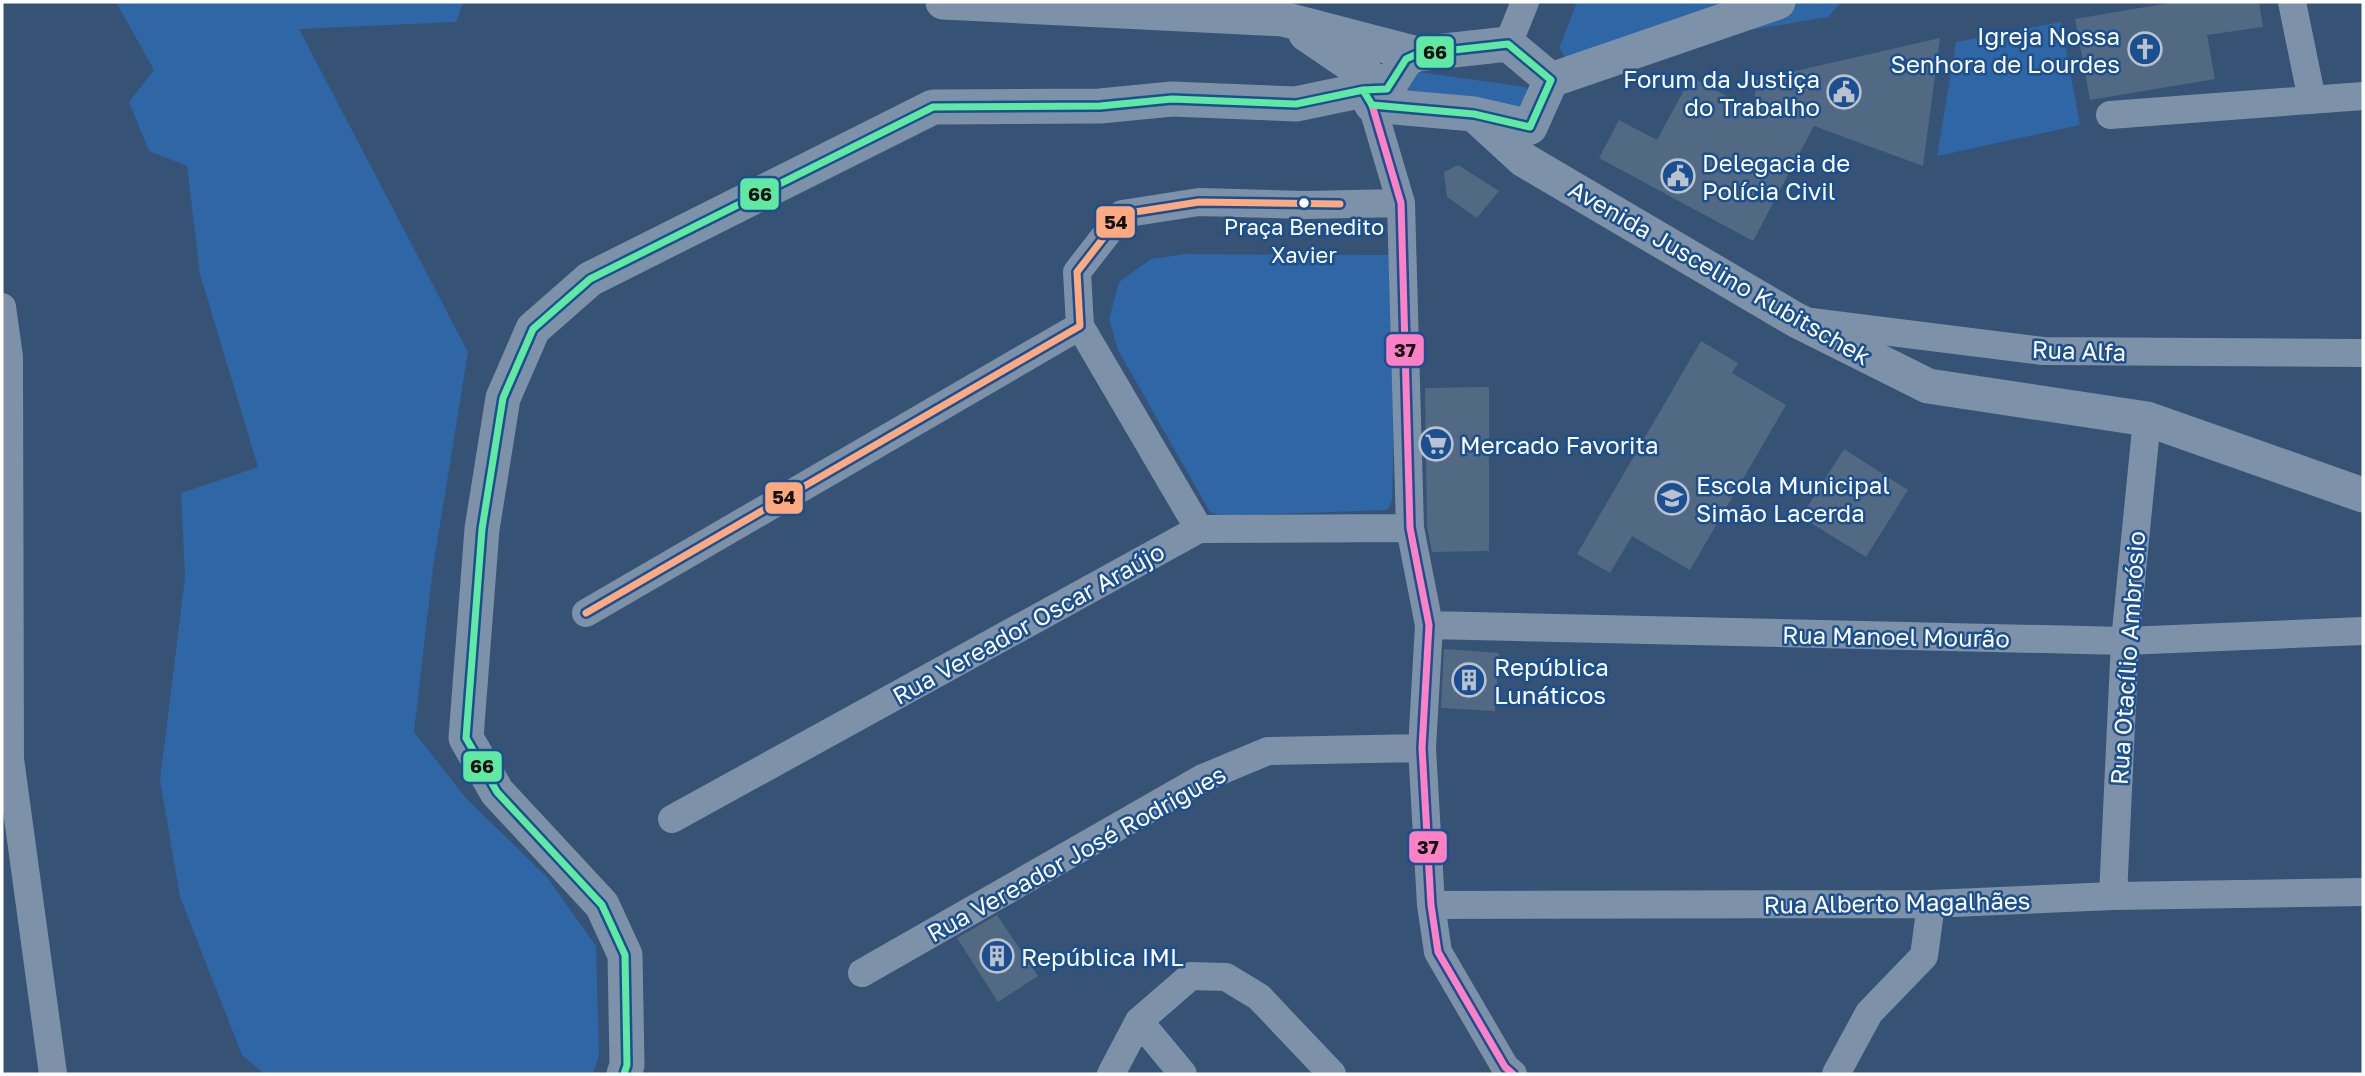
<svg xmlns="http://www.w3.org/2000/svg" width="2365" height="1076" font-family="'Golos Text',sans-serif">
<rect width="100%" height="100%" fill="#365274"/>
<path fill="#2f66a5" d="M116 2H463L456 22 299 29 468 352 433 568 414 732 466 798 547 877 596 946 599 1055 593 1074H264L242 1055 180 897 160 780 185 577 181 493 258 467 200 274 187 166 149 151 129 102 154 70Z
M1577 2H1839V5L1828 17 1568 61 1559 48Z
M2061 22 2080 125 1937 156 1956 42Z
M1411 71 1526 87 1530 93 1527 114 1399 91Z
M1184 254 1389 255 1398 271 1392 501 1387 510 1222 516 1210 512 1118 350 1109 319 1119 282 1151 259Z"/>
<path fill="#526984" d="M2175 2H2259L2263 27 2207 35 2215 79 2090 100 2075 19Z
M1940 38 1923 166 1814 126 1753 241 1599 158 1619 120 1657 140 1691 77 1754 111 1756 80Z
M1458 165 1499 191 1477 218 1447 197 1444 172Z
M1701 341 1738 363 1732 373 1786 405 1690 570 1632 536 1610 573 1577 554Z
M1489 387V551L1432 552 1427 526 1425 388Z
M1844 449 1908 490 1866 557 1801 517Z
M1444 649 1499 653 1495 711 1441 708Z
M997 915 1038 976 998 1002 957 938Z"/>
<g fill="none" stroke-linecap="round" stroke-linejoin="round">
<path stroke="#7d92a8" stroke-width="28" d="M2292 2 2312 100
M1508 44 1525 2
M1372 105 1401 203 1410 528 1429 625 1422 748 1431 905 1438 952 1505 1067 1513 1074
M2110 115 2363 96
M2 307 9 357 10 759 53 1074
M1811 322 2043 351 2363 353
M1080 326 1199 529
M586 613 1080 326 1077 272 1122 214 1199 202 1304 205 1401 203
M1429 625 2125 641 2363 631
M672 819 1199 529 1410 528
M2113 896 2125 641 2147 419
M1431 905 1931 904 2113 896 2363 892
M862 973 1203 778 1268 751 1422 748
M1139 1021 1183 1074
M1111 1074 1139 1021 1191 976 1226 977 1259 997 1332 1074
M1836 1074 1869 1013 1924 956 1931 904"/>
<path stroke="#7d92a8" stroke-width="35" d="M943 2 1283 19 1417 54
M1306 34 1387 89
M1551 80 1778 2
M1475 115 1524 160 1796 320 1928 386 2147 419 2363 495
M624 1074 627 1065 625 955 602 905 497 792 466 738 482 529 503 398 533 329 590 279 933 107 1100 106 1172 99 1296 104 1363 90 1387 89 1406 59 1417 54 1508 44 1551 80 1530 127 1474 114 1372 105 1363 90"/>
<defs>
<path id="bus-1" d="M1372 105 1401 203 1410 528 1429 625 1422 748 1431 905 1438 952 1505 1067 1513 1074"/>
<path id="bus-2" d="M586 613 1080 326 1077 272 1122 214 1199 202 1340 204"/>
<path id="bus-3" d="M624 1074 627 1065 625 955 602 905 497 792 466 738 482 529 503 398 533 329 590 279 933 107 1100 106 1172 99 1296 104 1363 90 1387 89 1406 59 1417 54 1508 44 1551 80 1530 127 1474 114 1372 105 1363 90"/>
</defs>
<use href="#bus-1" stroke="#1b4f8f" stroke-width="12"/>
<use href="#bus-2" stroke="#1b4f8f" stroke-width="12"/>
<use href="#bus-3" stroke="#1b4f8f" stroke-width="12"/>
<use href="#bus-1" stroke="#ff80c5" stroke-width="7"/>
<use href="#bus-2" stroke="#ffa980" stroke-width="7"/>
<use href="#bus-3" stroke="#60e9a3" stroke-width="7"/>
</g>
<defs>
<symbol id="church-ring" viewBox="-11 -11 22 22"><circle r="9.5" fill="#1b4f8f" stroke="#b9c2ce" stroke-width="1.5"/><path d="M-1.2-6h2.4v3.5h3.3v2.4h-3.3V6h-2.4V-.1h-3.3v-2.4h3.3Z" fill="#b9c2ce"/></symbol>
<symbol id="civic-ring" viewBox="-11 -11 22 22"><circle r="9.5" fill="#1b4f8f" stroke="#b9c2ce" stroke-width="1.5"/><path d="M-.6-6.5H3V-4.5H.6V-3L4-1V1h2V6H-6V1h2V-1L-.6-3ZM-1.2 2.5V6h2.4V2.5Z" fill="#b9c2ce"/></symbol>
<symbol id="supermarket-ring" viewBox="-11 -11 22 22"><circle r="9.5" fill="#1b4f8f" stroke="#b9c2ce" stroke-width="1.5"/><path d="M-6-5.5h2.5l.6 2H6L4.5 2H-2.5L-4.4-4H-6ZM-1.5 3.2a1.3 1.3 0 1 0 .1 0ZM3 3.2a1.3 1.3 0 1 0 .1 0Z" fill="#b9c2ce"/></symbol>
<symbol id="school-ring" viewBox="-11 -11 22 22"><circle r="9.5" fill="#1b4f8f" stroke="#b9c2ce" stroke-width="1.5"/><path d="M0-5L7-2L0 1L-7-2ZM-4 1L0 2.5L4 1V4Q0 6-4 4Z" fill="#b9c2ce"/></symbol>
<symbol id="building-ring" viewBox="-11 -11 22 22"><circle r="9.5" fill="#1b4f8f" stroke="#b9c2ce" stroke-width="1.5"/><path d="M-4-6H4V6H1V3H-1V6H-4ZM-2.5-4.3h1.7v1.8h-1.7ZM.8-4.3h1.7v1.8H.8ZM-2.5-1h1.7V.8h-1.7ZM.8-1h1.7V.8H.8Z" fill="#b9c2ce"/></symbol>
</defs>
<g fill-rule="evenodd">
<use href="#church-ring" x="2126" y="30" width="38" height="38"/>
<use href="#civic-ring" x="1825" y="73" width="38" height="38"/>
<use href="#civic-ring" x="1659" y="157" width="38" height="38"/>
<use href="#supermarket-ring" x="1417" y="425" width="38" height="38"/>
<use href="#school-ring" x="1653" y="479" width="38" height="38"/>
<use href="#building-ring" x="1450" y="661" width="38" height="38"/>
<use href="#building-ring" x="978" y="937" width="38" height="38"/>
</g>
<circle fill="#fff" stroke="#1b4f8f" stroke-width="2.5" cx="1304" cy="203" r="6"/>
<g text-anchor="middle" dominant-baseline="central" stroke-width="5" stroke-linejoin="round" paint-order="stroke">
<g font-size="22" fill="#fff" stroke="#1b4f8f">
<text x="1304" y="226">Praça Benedito<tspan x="1304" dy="28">Xavier</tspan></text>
</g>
<g font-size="24" fill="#fff" stroke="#1b4f8f" text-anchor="start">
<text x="2120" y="35" text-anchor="end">Igreja Nossa<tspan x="2120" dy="28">Senhora de Lourdes</tspan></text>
<text x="1820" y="78" text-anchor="end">Forum da Justiça<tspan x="1820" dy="28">do Trabalho</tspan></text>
<text x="1702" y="162">Delegacia de<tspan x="1702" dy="28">Polícia Civil</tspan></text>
<text x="1460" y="444">Mercado Favorita</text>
<text x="1696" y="484">Escola Municipal<tspan x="1696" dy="28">Simão Lacerda</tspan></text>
<text x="1494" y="666">República<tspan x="1494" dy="28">Lunáticos</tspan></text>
<text x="1021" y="956">República IML</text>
</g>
<g font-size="24" fill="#fff" stroke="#1b4f8f">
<text transform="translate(1720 272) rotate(30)">Avenida Juscelino Kubitschek</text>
<text transform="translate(2079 350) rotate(2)">Rua Alfa</text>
<text transform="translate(1028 623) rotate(-29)">Rua Vereador Oscar Araújo</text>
<text transform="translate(1896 636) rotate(1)">Rua Manoel Mourão</text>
<text transform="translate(2127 658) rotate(-86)">Rua Otacílio Ambrósio</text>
<text transform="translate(1076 853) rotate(-29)">Rua Vereador José Rodrigues</text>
<text transform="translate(1897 902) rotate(-1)">Rua Alberto Magalhães</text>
</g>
</g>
<g stroke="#1b4f8f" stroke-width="2.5">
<rect x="1415" y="35" width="40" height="34" rx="7" fill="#60e9a3"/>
<rect x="739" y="177" width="41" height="34" rx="7" fill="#60e9a3"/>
<rect x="1095" y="205" width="41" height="34" rx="7" fill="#ffa980"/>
<rect x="1385" y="333" width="40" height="34" rx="7" fill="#ff80c5"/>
<rect x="764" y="481" width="40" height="34" rx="7" fill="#ffa980"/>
<rect x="462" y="750" width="41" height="33" rx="7" fill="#60e9a3"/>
<rect x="1408" y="830" width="40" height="34" rx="7" fill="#ff80c5"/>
</g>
<g font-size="19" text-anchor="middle" font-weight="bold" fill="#111">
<text x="1435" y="59">66</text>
<text x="760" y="201">66</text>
<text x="1116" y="229">54</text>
<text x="1405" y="357">37</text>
<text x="784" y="504">54</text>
<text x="482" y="773">66</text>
<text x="1428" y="854">37</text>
</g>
<rect width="2365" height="1076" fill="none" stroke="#ffffff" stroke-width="7"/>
</svg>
